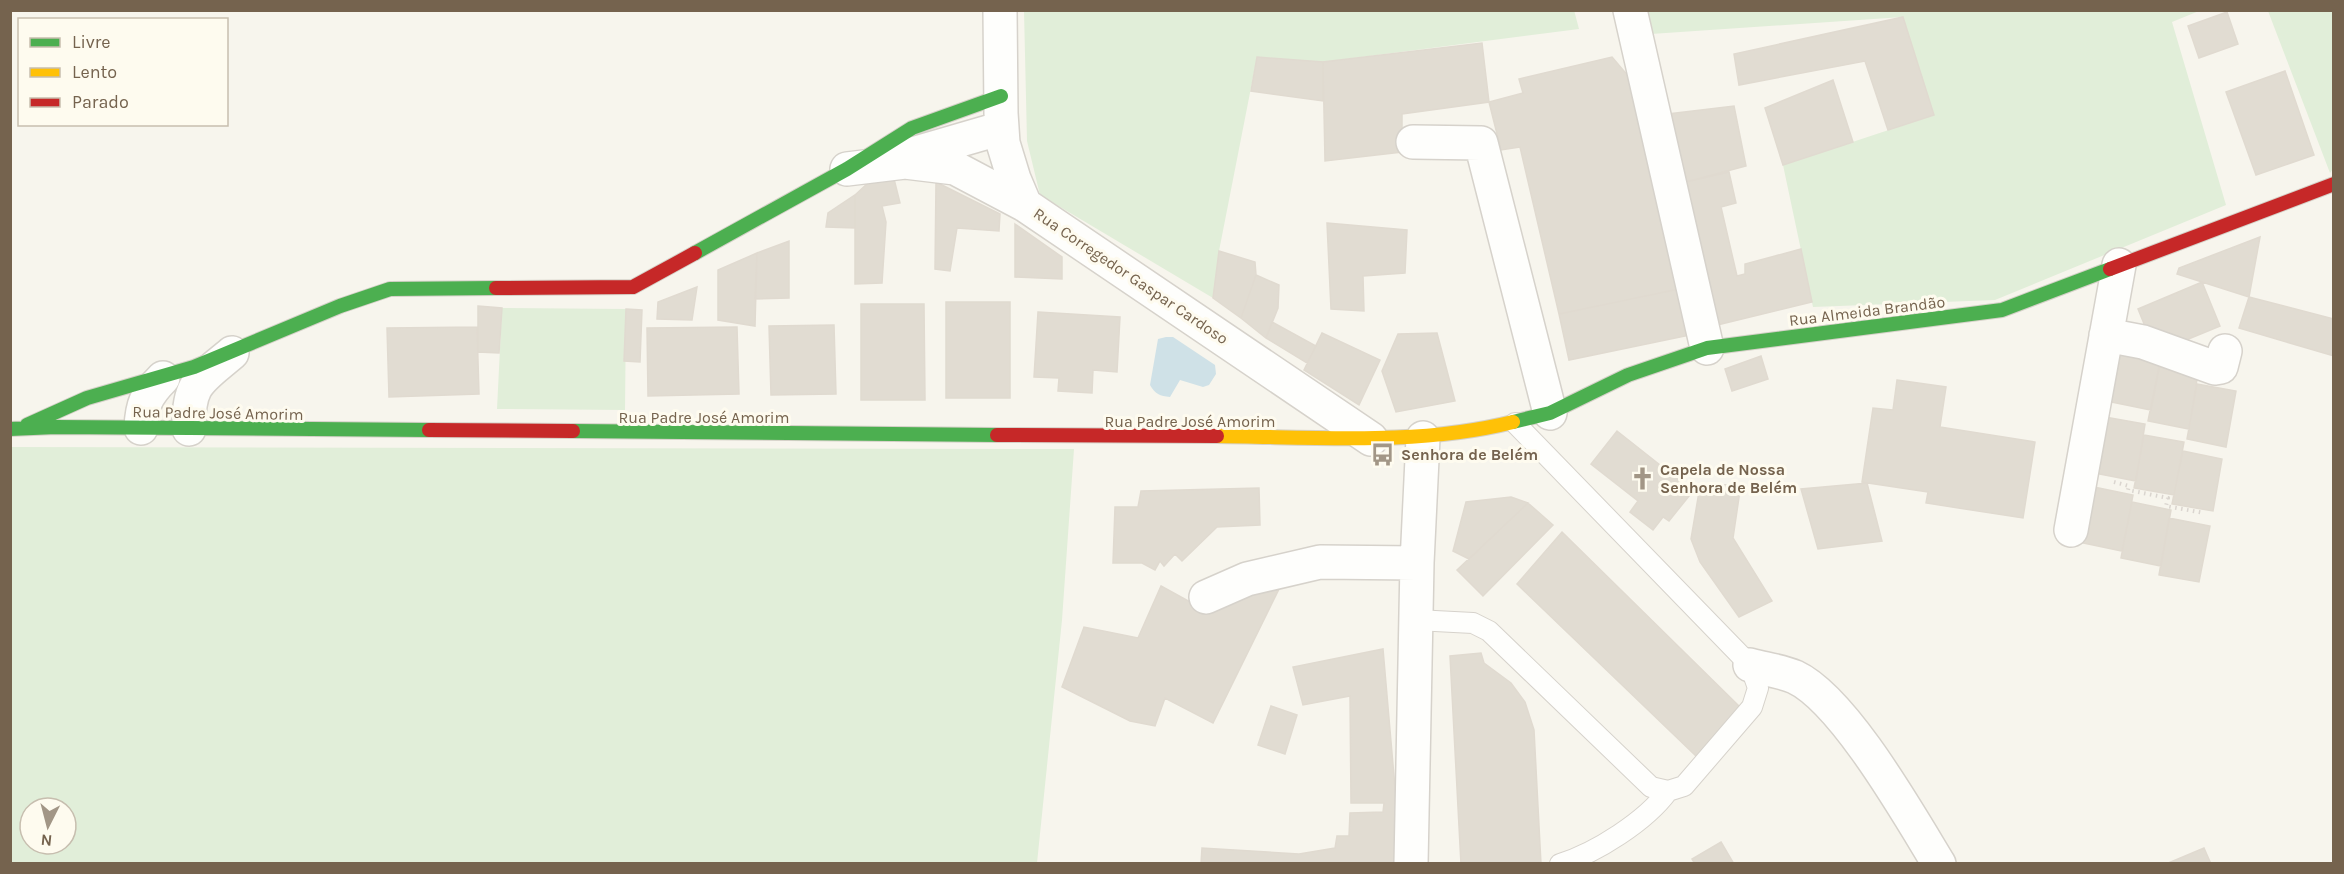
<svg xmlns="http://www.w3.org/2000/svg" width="2344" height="874" font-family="Karla,sans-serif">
<rect width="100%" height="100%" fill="#f7f5ed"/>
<path fill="#e1eed9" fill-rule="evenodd" d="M1574 10 1579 29 1323 62 1257 57 1219 251 1213 298 1040 195 1027 141 1024 11Z
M1647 11H2199L2172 22 2226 205 1995 300 1813 307 1783 165 1934 115 1903 17 1651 34Z
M2268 11H2333L2334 168 2330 173Z
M502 308 626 309 625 410 497 409Z
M11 447 1074 449 1062 620 1037 863 11 864ZM30 808H66V844H30Z"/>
<path fill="#cfe1e7" d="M1166 337H1173L1215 365 1216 374 1209 385 1203 387 1180 380 1170 397C1160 396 1155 394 1150 385L1158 339Z"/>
<path fill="#e1dcd2" stroke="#e0dad0" stroke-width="1.5" d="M2227 12 2238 44 2199 58 2188 26Z
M1903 17 1934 115 1888 130 1865 61 1739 85 1734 54Z
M1482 43 1489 102 1402 114V152L1325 161 1323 62Z
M1257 57 1323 62V101L1251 91Z
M1612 57 1635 84 1684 288 1559 314 1520 147 1501 150 1489 102 1523 93 1519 79Z
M2285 71 2314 155 2256 175 2226 92Z
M1833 80 1853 142 1783 165 1765 108Z
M1734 106 1746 166 1678 184 1668 114Z
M1729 172 1736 203 1721 207 1737 276 1745 274V264L1801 249 1812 302 1713 326 1678 184Z
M894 179 900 203 882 206 886 222 882 283 855 284V195L868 183Z
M936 182 1000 214 999 231 957 228 950 271 935 269Z
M855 195V228L826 227 828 213Z
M1327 223 1407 230 1405 273 1363 276 1364 311 1331 309Z
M1015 224 1062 257V279L1015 277Z
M2260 237 2249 297 2177 274 2179 268Z
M789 241V298L755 299 757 253Z
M1219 251 1255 262 1256 275 1241 318 1213 298Z
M757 253 755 326 718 320V270Z
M1256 275 1279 285 1278 308 1266 338 1241 318Z
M2202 282 2220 326 2174 345 2169 333 2151 341 2138 309Z
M697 287 692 320 657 319 658 302Z
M1684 288 1695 334 1569 360 1559 314Z
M2249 297 2334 319V356L2239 328Z
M946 302H1010V398H946Z
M861 304H924L925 400H861Z
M478 306 502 308 499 353 478 352Z
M626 309 642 310 640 362 624 361Z
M1038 312 1120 317 1117 372 1093 370 1092 393 1058 391 1059 378 1034 377Z
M1272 322 1316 346 1307 363 1266 338Z
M834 325 836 394 771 395 769 326Z
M477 327 479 394 389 397 387 328Z
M737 327 739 394 648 396 647 328Z
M1322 333 1380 360 1359 405 1304 370Z
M1437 333 1455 401 1396 412 1382 371 1398 334Z
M2122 347 2162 354 2151 410 2111 402Z
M1761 356 1768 379 1732 391 1725 369Z
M2159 366 2198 373 2189 429 2148 421Z
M1897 380 1946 387 1940 427 2035 442 2023 518 1926 503 1928 492 1862 482 1873 408 1893 410Z
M2197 384 2236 391 2226 447 2187 439Z
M2105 417 2145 424 2136 481 2094 473Z
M1617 431 1693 491 1669 521 1663 517 1653 530 1630 512 1638 501 1591 464Z
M2144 435 2184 442 2174 495 2134 488Z
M2183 451 2222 459 2213 511 2172 504Z
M1867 483 1882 541 1818 549 1801 489Z
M1741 484 1733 538 1772 601 1739 617 1700 562 1691 539 1700 486Z
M2094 487 2133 495 2122 551 2083 543Z
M1259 488 1260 525 1217 527 1182 561 1175 554 1164 566 1160 561 1155 570 1142 563H1113L1115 507H1138L1141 491Z
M1511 497 1528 503 1469 559 1453 551 1466 502Z
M2132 502 2171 510 2161 566 2121 558Z
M1528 503 1553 525 1483 596 1457 570Z
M2169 518 2210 526 2199 582 2159 575Z
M1562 532 1742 709 1697 757 1517 584Z
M1161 586 1210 613 1243 597 1279 589 1213 723 1165 698 1155 726 1130 721 1062 687 1084 627 1138 638Z
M1383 649 1397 811V864H1201L1202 848 1299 854 1335 848 1337 836H1349L1350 813 1383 812 1384 803H1351L1350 696 1303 705 1293 667Z
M1481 653 1484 663 1511 683 1525 702 1534 730 1541 864H1461L1450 656Z
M1271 706 1297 715 1285 754 1258 745Z
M1721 842 1734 864H1695L1692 859Z
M2204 848 2211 864H2166Z"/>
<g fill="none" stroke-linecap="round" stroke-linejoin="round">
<defs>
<path id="lane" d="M1416 620 1473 623 1489 631 1651 787 1668 791 1684 786 1752 707 1758 688 1750 665 1515 423
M1560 864C1596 853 1646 821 1668 791"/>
<path id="street" d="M1000 10 1001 113 1003 143 1014 179 1025 205 1371 439
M1630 10 1707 348
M1413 142 1481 143 1550 413
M902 157 1002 128
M847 169 905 162 955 168 1025 205
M2106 335 2143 342 2215 368 2221 367 2225 351
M141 428C142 405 146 395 163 378
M189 429C188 383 199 381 232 353
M2071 530 2119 265
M1206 597 1247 579 1320 562 1417 563
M1750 665C1764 669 1781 671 1795 677 1844 700 1909 815 1939 864
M1411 864 1417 563 1423 438"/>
<path id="fast" d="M695 253 847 169 912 128 1001 96
M1513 422 1550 413 1628 375 1707 348 2002 310 2110 269
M27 425 87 398 194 367 340 306 390 289 496 288
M10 429 56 427 429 430
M573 431 997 435"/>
<path id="slow" d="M1217 436C1316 437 1417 446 1513 422"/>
<path id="jam" d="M2110 269 2334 184
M496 288 633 287 695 253
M429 430 573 431
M997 435 1217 436"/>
</defs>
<use href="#lane" stroke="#d6d2cb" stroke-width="22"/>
<use href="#street" stroke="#d6d2cb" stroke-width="36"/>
<use href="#fast" stroke="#d5d1c8" stroke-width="16"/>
<use href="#slow" stroke="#d5d1c8" stroke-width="16"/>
<use href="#jam" stroke="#d5d1c8" stroke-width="16"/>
<path stroke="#dad5cf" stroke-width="4" stroke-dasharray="1.5 4.5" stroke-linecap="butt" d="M2114 482 2129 486 2128 490 2168 498 2166 506 2204 513"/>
<use href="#lane" stroke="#fefefc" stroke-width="20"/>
<use href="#street" stroke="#fefefc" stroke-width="33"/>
<use href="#fast" stroke="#4caf50" stroke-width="14"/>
<use href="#slow" stroke="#ffc107" stroke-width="14"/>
<use href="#jam" stroke="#c62828" stroke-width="14"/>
</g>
<defs>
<symbol id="bus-bare" viewBox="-9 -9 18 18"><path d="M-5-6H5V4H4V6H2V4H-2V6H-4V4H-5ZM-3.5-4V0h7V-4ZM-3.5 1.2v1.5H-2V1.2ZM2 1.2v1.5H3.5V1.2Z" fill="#a29686" stroke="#fefbef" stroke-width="2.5" paint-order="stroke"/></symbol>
<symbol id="church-bare" viewBox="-9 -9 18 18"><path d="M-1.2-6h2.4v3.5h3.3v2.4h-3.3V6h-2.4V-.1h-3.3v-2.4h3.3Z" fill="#a29686" stroke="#fefbef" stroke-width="2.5" paint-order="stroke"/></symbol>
</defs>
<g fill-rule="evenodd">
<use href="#bus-bare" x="1366" y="438" width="33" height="33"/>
<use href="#church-bare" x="1626" y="462" width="33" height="33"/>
</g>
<g text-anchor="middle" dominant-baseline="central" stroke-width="6" stroke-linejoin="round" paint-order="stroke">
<g font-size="16" fill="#75634e" stroke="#fefbef">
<text transform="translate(1131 276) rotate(34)">Rua Corregedor Gaspar Cardoso</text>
<text transform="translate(1867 311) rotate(-7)">Rua Almeida Brandão</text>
<text transform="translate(218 413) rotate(1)">Rua Padre José Amorim</text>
<text x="704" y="417">Rua Padre José Amorim</text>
<text x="1190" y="421">Rua Padre José Amorim</text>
</g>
<g font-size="16" font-weight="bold" fill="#75634e" stroke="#fefbef" text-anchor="start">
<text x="1401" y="454">Senhora de Belém</text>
<text x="1660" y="469">Capela de Nossa<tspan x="1660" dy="18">Senhora de Belém</tspan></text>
</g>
</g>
<rect width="2344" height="874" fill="none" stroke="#75634e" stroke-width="24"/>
<rect x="18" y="18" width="210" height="108" fill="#fefbef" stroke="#c7beaf" stroke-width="1.5"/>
<rect x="30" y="38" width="30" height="9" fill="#4caf50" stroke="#c7beaf" stroke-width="1.5"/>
<text x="72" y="48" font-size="18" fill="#75634e">Livre</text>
<rect x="30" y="68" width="30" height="9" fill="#ffc107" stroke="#c7beaf" stroke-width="1.5"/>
<text x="72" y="78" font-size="18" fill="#75634e">Lento</text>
<rect x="30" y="98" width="30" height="9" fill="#c62828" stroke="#c7beaf" stroke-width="1.5"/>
<text x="72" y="108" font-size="18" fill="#75634e">Parado</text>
<g transform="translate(48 826) rotate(186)"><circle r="28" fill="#fefbef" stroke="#c7beaf" stroke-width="1.5"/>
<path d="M0-4.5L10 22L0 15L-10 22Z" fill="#a29686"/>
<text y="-9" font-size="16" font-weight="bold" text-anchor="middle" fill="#75634e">N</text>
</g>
</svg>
